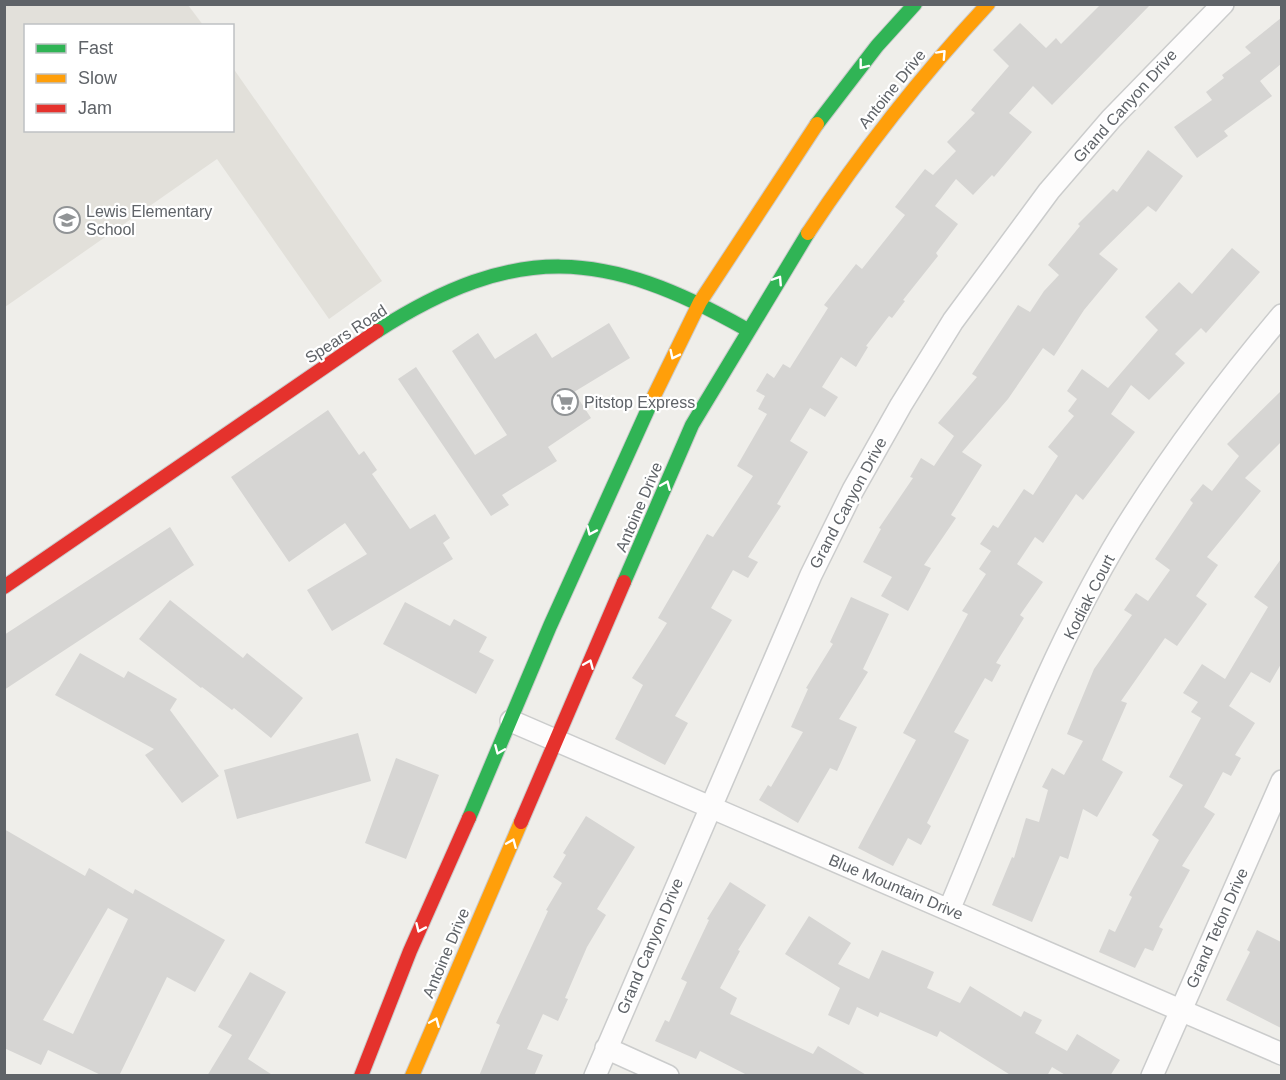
<svg xmlns="http://www.w3.org/2000/svg" width="1286" height="1080" font-family="Helvetica,sans-serif">
<rect width="100%" height="100%" fill="#efeeea"/>
<path fill="#e2e0da" d="M5 4 188 5 203 25 26 26V130H232L233 68 382 281 329 319 217 159 5 307Z"/>
<path fill="#d6d5d3" fill-rule="evenodd" d="M1101 4H1151L1052 105 1033 86 1009 113 1032 132 994 177 992 175 973 195 956 179 935 206 958 224 936 253 938 256 903 300 905 301 892 318 889 316 866 346 868 347 856 367 841 357 822 387 838 397 825 417 810 408 790 441 808 452 777 504 781 506 748 557 758 562 748 578 733 570 711 608 732 620 675 716 688 723 665 765 615 739 643 685 632 678 667 623 658 618 707 534 713 537 753 476 737 466 767 414 758 409 765 396 756 391 767 373 774 378 783 364 790 368 828 308 824 305 856 264 862 269 905 215 895 207 925 169 933 175 956 151 947 142 975 113 971 110 1009 66 993 50 1020 23 1046 48 1056 38 1061 44Z
M1281 18V64L1260 81 1272 96 1224 131 1228 136 1197 158 1174 127 1212 100 1206 92 1224 78 1222 75 1251 53 1245 47Z
M1148 150 1183 176 1156 212 1148 206 1099 254 1118 269 1084 310 1054 356 1043 348 1008 399 962 452 982 465 951 515 956 518 924 565 931 568 908 611 881 596 892 577 863 562 881 529 879 528 913 478 910 477 921 458 934 466 954 436 938 423 977 377 972 374 1018 305 1030 312 1044 291 1059 275 1048 265 1080 226 1078 224 1113 189 1117 192Z
M1232 248 1260 272 1206 333 1201 328 1175 354 1185 363 1149 400 1131 385 1111 414 1135 432 1083 500 1076 494 1043 543 1035 537 1017 564 1043 582 1020 615 1024 618 996 663 1001 665 992 682 985 678 954 732 969 740 927 823 931 826 921 845 908 838 893 866 858 848 916 740 903 733 968 614 962 611 986 574 979 569 991 551 980 544 993 525 998 528 1024 489 1033 495 1058 456 1048 447 1074 416 1068 411 1077 399 1067 391 1082 369 1108 388 1158 330 1145 317 1179 282 1192 294Z
M609 323 630 358 574 392 591 418 548 447 557 461 502 495 509 505 491 516 398 379 416 367 475 455 507 435 452 351 478 333 495 359 536 333 552 358Z
M1281 391V442L1245 478 1261 491 1207 557 1218 565 1196 596 1207 604 1177 646 1165 638 1121 701 1127 703 1102 760 1123 772 1097 817 1083 809 1068 859 1060 856 1032 922 992 905 1012 857 1014 858 1026 818 1039 822 1048 790 1042 787 1052 768 1064 775 1083 741 1067 734 1094 669 1132 615 1124 610 1136 593 1148 601 1170 570 1155 559 1193 503 1190 500 1203 484 1212 491 1239 456 1227 444Z
M328 410 359 455 364 451 377 470 372 474 410 529 435 514 450 538 443 543 453 559 332 631 307 590 367 554 345 523 289 562 231 477Z
M170 527 194 565 4 690V635Z
M1281 559V664L1270 683 1251 672 1229 706 1255 723 1235 755 1241 758 1231 776 1223 772 1204 807 1215 814 1182 866 1190 870 1159 927 1163 929 1153 951 1145 948 1135 968 1099 952 1109 929 1115 932 1132 897 1129 895 1159 840 1152 835 1183 785 1169 777 1201 718 1191 712 1198 702 1183 693 1202 664 1225 679 1268 607 1254 597Z
M851 597 889 614 863 669 868 672 839 719 857 727 837 771 830 768 798 823 759 800 768 785 771 787 803 732 791 727 808 689 806 688 833 644 830 642Z
M170 600 243 658 247 653 303 698 271 738 234 708 232 710 202 687 201 688 139 639Z
M405 602 450 626 454 619 487 637 479 652 494 660 476 694 383 644Z
M80 653 124 678 128 671 177 699 170 710 219 776 182 803 145 755 154 749 55 695Z
M358 733 371 781 237 819 224 770Z
M396 758 439 775 406 859 365 843Z
M586 816 635 847 597 909 606 915 587 947 565 998 568 999 558 1021 543 1014 527 1049 543 1055 534 1076H479L500 1025 496 1023 548 911 546 910 562 883 553 877 566 855 563 853Z
M4 829 85 876 89 868 133 894 135 889 225 940 195 992 167 977 119 1076H103L48 1050 41 1065 4 1048ZM108 908 128 919 73 1034 43 1020Z
M730 882 766 905 738 950 740 951 720 988 737 998 730 1014 813 1054 818 1046 868 1076H749L700 1051 696 1059 655 1041 665 1020 669 1022 687 982 681 979 709 920 707 919Z
M809 916 851 943 838 964 869 979 882 950 934 972 927 988 960 1003 970 986 1021 1017 1024 1011 1042 1020 1035 1033 1067 1051 1077 1034 1120 1060 1110 1076H1067L1052 1067 1047 1076H1012L940 1031 937 1037 880 1012 878 1017 857 1007 849 1025 828 1015 840 988 785 954Z
M1257 930 1281 942V1028L1226 1000 1250 952 1247 950Z
M250 972 286 992 248 1059 274 1076H207L232 1035 218 1027Z"/>
<g fill="none" stroke-linecap="round" stroke-linejoin="round">
<defs>
<path id="street" d="M511 721 1282 1054
M949 910C1002 784 1050 652 1121 535 1169 457 1223 385 1282 315
M606 1048 668 1076
M595 1076 811 575 853 490 901 405 953 321 1049 191 1111 119 1223 4
M1152 1076 1282 781"/>
<path id="fast" d="M817 124 877 46 915 4
M377 331C516 242 605 249 746 329
M624 582 692 425 808 233
M469 818 550 626 653 398"/>
<path id="slow" d="M808 233C862 151 921 76 988 4
M653 398 700 302 817 124
M412 1076 521 822"/>
<path id="jam" d="M4 587 377 331
M521 822 624 582
M361 1076 410 951 469 818"/>
</defs>
<use href="#street" stroke="#cbcccc" stroke-width="24"/>
<use href="#fast" stroke="#cacacb" stroke-width="16"/>
<use href="#slow" stroke="#cacacb" stroke-width="16"/>
<use href="#jam" stroke="#cacacb" stroke-width="16"/>
<use href="#street" stroke="#fdfcfc" stroke-width="21"/>
<use href="#fast" stroke="#30b455" stroke-width="14"/>
<use href="#slow" stroke="#ff9f0a" stroke-width="14"/>
<use href="#jam" stroke="#e5322d" stroke-width="14"/>
</g>
<defs><path id="oneway-chevron" d="M-2-3.5L2.5 0L-2 3.5" fill="none" stroke-width="1.6" stroke-linecap="round" stroke-linejoin="round" transform="scale(1.5)"/></defs>
<g stroke="#fff">
<use href="#oneway-chevron" transform="translate(942 54) rotate(-47)"/>
<use href="#oneway-chevron" transform="translate(863 65) rotate(128)"/>
<use href="#oneway-chevron" transform="translate(778 280) rotate(-57)"/>
<use href="#oneway-chevron" transform="translate(674 355) rotate(116)"/>
<use href="#oneway-chevron" transform="translate(666 485) rotate(-67)"/>
<use href="#oneway-chevron" transform="translate(591 531) rotate(114)"/>
<use href="#oneway-chevron" transform="translate(589 664) rotate(-67)"/>
<use href="#oneway-chevron" transform="translate(499 750) rotate(113)"/>
<use href="#oneway-chevron" transform="translate(512 843) rotate(-67)"/>
<use href="#oneway-chevron" transform="translate(420 928) rotate(114)"/>
<use href="#oneway-chevron" transform="translate(435 1022) rotate(-67)"/>
</g>
<defs>
<symbol id="school-ring" viewBox="-11 -11 22 22"><circle r="9.5" fill="#fff" stroke="#919496" stroke-width="1.5"/><path d="M0-5L7-2L0 1L-7-2ZM-4 1L0 2.5L4 1V4Q0 6-4 4Z" fill="#919496"/></symbol>
<symbol id="supermarket-ring" viewBox="-11 -11 22 22"><circle r="9.5" fill="#fff" stroke="#919496" stroke-width="1.5"/><path d="M-6-5.5h2.5l.6 2H6L4.5 2H-2.5L-4.4-4H-6ZM-1.5 3.2a1.3 1.3 0 1 0 .1 0ZM3 3.2a1.3 1.3 0 1 0 .1 0Z" fill="#919496"/></symbol>
</defs>
<g fill-rule="evenodd">
<use href="#school-ring" x="52" y="205" width="30" height="30"/>
<use href="#supermarket-ring" x="550" y="387" width="30" height="30"/>
</g>
<g text-anchor="middle" dominant-baseline="central" stroke-width="4.5" stroke-linejoin="round" paint-order="stroke">
<g font-size="16" fill="#5f6368" stroke="#fff">
<text transform="translate(892 89) rotate(-51)">Antoine Drive</text>
<text transform="translate(1125 106) rotate(-48)">Grand Canyon Drive</text>
<text transform="translate(346 334) rotate(-33)">Spears Road</text>
<text transform="translate(848 503) rotate(-62)">Grand Canyon Drive</text>
<text transform="translate(639 507) rotate(-67)">Antoine Drive</text>
<text transform="translate(1089 597) rotate(-63)">Kodiak Court</text>
<text transform="translate(896 887) rotate(23)">Blue Mountain Drive</text>
<text transform="translate(1217 928) rotate(-66)">Grand Teton Drive</text>
<text transform="translate(650 946) rotate(-67)">Grand Canyon Drive</text>
<text transform="translate(446 953) rotate(-67)">Antoine Drive</text>
</g>
<g font-size="16" fill="#5f6368" stroke="#fff" text-anchor="start">
<text x="86" y="211">Lewis Elementary<tspan x="86" dy="18">School</tspan></text>
<text x="584" y="402">Pitstop Express</text>
</g>
</g>
<rect width="1286" height="1080" fill="none" stroke="#5f6368" stroke-width="12"/>
<rect x="24" y="24" width="210" height="108" fill="#ffffff" stroke="#bfc1c3" stroke-width="1.5"/>
<rect x="36" y="44" width="30" height="9" fill="#30b455" stroke="#bfc1c3" stroke-width="1.5"/>
<text x="78" y="54" font-size="18" fill="#5f6368">Fast</text>
<rect x="36" y="74" width="30" height="9" fill="#ff9f0a" stroke="#bfc1c3" stroke-width="1.5"/>
<text x="78" y="84" font-size="18" fill="#5f6368">Slow</text>
<rect x="36" y="104" width="30" height="9" fill="#e5322d" stroke="#bfc1c3" stroke-width="1.5"/>
<text x="78" y="114" font-size="18" fill="#5f6368">Jam</text>
</svg>
